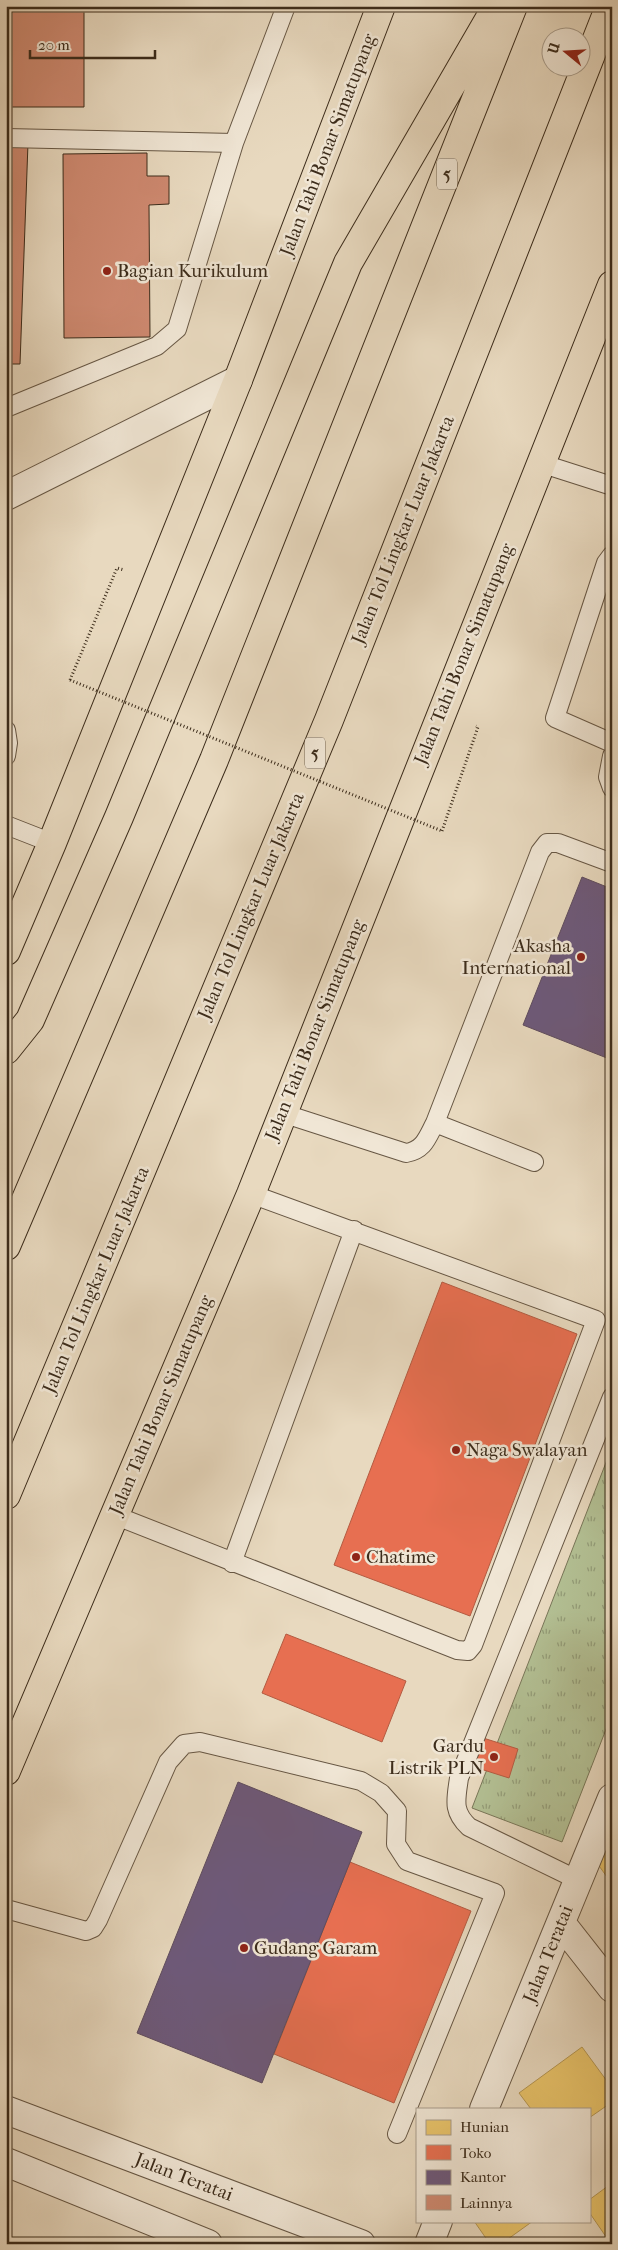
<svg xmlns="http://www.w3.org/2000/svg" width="618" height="2250" font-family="'IM FELL French Canon',serif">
<defs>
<pattern id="grass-tufts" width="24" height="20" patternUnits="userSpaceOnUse" patternTransform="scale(1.25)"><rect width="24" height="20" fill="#b3c094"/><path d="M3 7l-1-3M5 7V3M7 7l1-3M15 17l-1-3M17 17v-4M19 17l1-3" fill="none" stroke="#939c78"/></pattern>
</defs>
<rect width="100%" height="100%" fill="#e8d9bf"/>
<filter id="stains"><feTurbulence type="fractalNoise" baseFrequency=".004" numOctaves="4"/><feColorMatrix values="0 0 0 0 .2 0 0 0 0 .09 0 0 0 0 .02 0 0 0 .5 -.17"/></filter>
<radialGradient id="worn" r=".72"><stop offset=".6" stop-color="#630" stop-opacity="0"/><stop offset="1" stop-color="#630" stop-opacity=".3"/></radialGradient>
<path fill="url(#grass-tufts)" stroke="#787658" d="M612 1447V1714L562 1842 472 1808Z"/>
<path fill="#e9c46a" stroke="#b59652" d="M612 1842V1884L592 1856Z
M582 2047 612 2088V2102L589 2118V2109H531L519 2093Z
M612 2183V2244H611L589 2212V2200Z
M474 2221H533L501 2244H490Z"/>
<path fill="#e76f51" stroke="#b45b41" d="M442 1282 577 1334 470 1616 334 1565Z
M286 1634 406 1681 382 1742 262 1693Z
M480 1737 518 1749 509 1778 471 1766Z
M350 1862 471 1911 394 2103 274 2054Z"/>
<path fill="#6d597a" stroke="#5e4c5e" d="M582 877 612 889V1060L523 1025Z
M238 1782 362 1832 262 2083 137 2033Z"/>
<path fill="#ce8970" stroke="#3c2c1b" d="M6 6H84V107H6Z
M6 143H28L20 364H6Z
M147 153V176H169V204L149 205 150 337 64 338 63 154Z"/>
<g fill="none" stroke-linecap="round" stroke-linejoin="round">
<defs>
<path id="lane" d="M6 138 234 143
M6 408 157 346 177 329 234 143 286 6
M540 463 612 486
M612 555 606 563 555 718 612 743
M6 730 8 743 6 756
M612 756 608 777 612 788
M6 825 52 843
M282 1113 406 1153C424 1150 427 1138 435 1123L540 852 547 843H558L612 863
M435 1123 534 1162
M114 1515 457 1650 468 1651 473 1645 596 1320 251 1194
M232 1563 354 1230
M578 1880 469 1827C452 1811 456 1800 459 1778L612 1397
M6 1909 86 1931 93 1928 98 1920 168 1762 184 1744 200 1742 361 1781 381 1793 397 1811 396 1844 407 1861 495 1893 397 2134"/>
<path id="street" d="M6 496 238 380
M561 1923 612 1988
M484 2109 612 1798
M6 2110 361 2244
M6 2162 208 2244
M429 2244 438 2221"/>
<path id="highway" d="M6 951 52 843 238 380 381 6
M6 1050 30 1020 119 817 348 263 497 6
M6 1246 214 760 513 6
M6 1495 329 720 610 6
M6 1771 251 1194 612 285"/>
</defs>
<use href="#lane" stroke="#675744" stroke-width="20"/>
<use href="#street" stroke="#675744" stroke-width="30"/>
<use href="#highway" stroke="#3c2c1b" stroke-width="30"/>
<path stroke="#3c2c1b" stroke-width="3" stroke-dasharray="1 2.5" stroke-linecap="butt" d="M70 680 117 568 124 570
M442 831 478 727 476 726"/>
<use href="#lane" stroke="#f0e6d5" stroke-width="18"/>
<use href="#street" stroke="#f0e6d5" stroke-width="28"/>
<use href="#highway" stroke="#e8d9bf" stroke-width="28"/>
<path stroke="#3c2c1b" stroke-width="3" stroke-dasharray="1 2.5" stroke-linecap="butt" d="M70 680 442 831"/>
</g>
<g fill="#8f2418" stroke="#f0e6d5" stroke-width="2">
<circle cx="107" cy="271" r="5"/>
<circle cx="581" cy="957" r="5"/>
<circle cx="456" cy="1450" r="5"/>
<circle cx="356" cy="1557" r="5"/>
<circle cx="494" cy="1757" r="5"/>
<circle cx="244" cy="1948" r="5"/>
</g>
<g text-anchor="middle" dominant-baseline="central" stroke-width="5" stroke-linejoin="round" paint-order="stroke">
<g fill="#f0e6d5" stroke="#726453" stroke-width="1">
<rect x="437" y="158.5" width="20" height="31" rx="4"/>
<rect x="305" y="737.5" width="20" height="31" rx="4"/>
</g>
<g font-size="18" font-weight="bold" fill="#3c2c1b">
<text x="447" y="174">5</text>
<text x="315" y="753">5</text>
</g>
<g font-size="19" fill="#3c2c1b" stroke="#f0e6d5">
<text transform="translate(328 145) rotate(-69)">Jalan Tahi Bonar Simatupang</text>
<text transform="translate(403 530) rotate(-68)">Jalan Tol Lingkar Luar Jakarta</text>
<text transform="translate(464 654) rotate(-68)">Jalan Tahi Bonar Simatupang</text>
<text transform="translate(251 906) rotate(-67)">Jalan Tol Lingkar Luar Jakarta</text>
<text transform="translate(315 1030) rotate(-68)">Jalan Tahi Bonar Simatupang</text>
<text transform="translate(96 1280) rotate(-67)">Jalan Tol Lingkar Luar Jakarta</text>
<text transform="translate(161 1405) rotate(-67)">Jalan Tahi Bonar Simatupang</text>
<text transform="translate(548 1954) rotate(-68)">Jalan Teratai</text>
<text transform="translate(184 2177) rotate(21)">Jalan Teratai</text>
</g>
<g font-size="19" fill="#3c2c1b" stroke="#f0e6d5" text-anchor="start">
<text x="117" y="271">Bagian Kurikulum</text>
<text x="571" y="946" text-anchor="end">Akasha<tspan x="571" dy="22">International</tspan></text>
<text x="466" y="1450">Naga Swalayan</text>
<text x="366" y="1557">Chatime</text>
<text x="484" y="1746" text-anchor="end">Gardu<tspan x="484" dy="22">Listrik PLN</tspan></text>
<text x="254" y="1948">Gudang Garam</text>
</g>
</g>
<rect width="618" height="2250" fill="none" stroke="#e8d9bf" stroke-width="25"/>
<rect x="8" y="8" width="603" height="2235" fill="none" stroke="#3c2c1b" stroke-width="2.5"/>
<rect x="12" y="12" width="593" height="2225" fill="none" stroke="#3c2c1b"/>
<rect x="416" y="2108" width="175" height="115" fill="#f0e6d5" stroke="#a89c8b"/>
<rect x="426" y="2120" width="25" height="15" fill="#e9c46a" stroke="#a89c8b"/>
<text x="460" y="2132" font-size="15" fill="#3c2c1b">Hunian</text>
<rect x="426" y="2145" width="25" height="15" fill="#e76f51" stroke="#a89c8b"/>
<text x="460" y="2158" font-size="15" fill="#3c2c1b">Toko</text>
<rect x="426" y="2170" width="25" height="15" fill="#6d597a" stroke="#a89c8b"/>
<text x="460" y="2182" font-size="15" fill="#3c2c1b">Kantor</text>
<rect x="426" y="2195" width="25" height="15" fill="#ce8970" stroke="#a89c8b"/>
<text x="460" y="2208" font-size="15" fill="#3c2c1b">Lainnya</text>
<g transform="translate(566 52) rotate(288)"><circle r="24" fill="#f0e6d5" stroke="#a89c8b"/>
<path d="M0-4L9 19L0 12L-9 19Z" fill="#8f2418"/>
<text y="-8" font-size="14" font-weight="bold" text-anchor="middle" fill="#3c2c1b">U</text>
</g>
<path d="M30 50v8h125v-8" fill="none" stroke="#3c2c1b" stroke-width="2.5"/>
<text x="38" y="50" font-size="15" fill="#3c2c1b" stroke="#f0e6d5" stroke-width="4" paint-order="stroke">20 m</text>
<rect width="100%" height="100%" filter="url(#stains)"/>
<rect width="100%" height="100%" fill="url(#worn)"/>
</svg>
